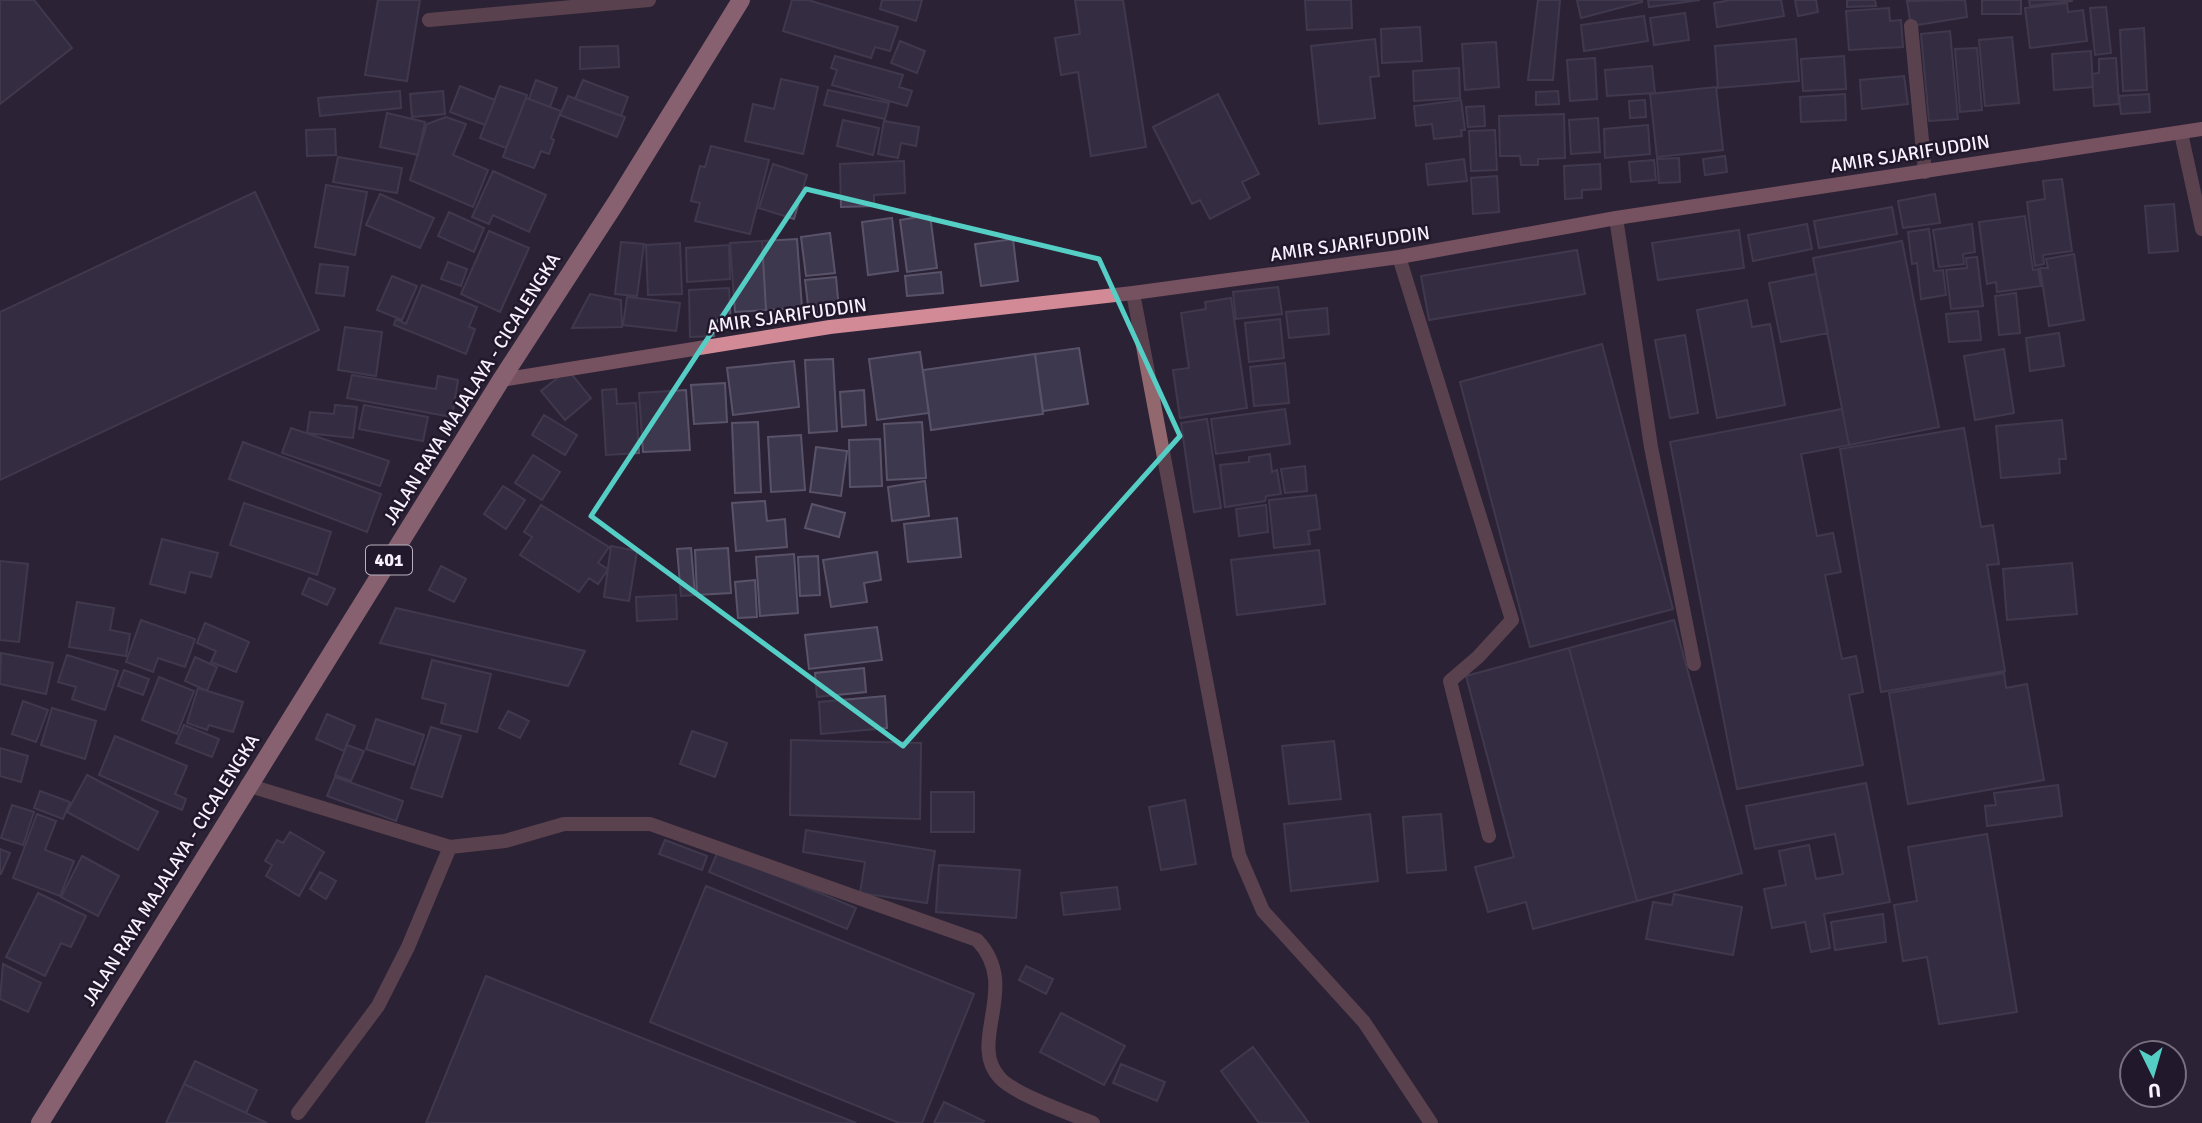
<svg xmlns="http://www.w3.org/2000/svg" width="2202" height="1123" font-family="Signika,sans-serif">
<rect width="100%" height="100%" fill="#2c2235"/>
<path fill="#3e384e" stroke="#59536a" stroke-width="2" d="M0 0H34L72 48 0 104Z
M378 0H420L407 81 365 75Z
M792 0H808L898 27 890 51 875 47 871 58 783 31Z
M882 0H922L916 21 880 9Z
M1075 0H1123L1146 147 1091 156 1078 72 1061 75 1055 38 1080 34Z
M1305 0H1351L1352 28 1307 30Z
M1538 0H1560L1553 80H1528Z
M1577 0H1642V2L1581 18Z
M1648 0H1700L1649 7Z
M1731 0H1781L1784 16 1717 27 1714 3Z
M1795 0H1816L1818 12 1798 16Z
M1847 0H1875L1876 6 1847 7Z
M1965 0 1967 17 1911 26 1907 1Z
M1982 0H2021V14H1982Z
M2029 0H2072V1L2030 6Z
M2067 3 2068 12 2083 10 2087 41 2030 48 2025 8Z
M2106 7 2111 53 2095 55 2090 8Z
M1889 8 1890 21 1901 20 1903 47 1849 50 1846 11Z
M1685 13 1689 40 1654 45 1650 18Z
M1644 16 1648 41 1584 51 1581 25Z
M1420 27 1422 61 1382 63 1381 29Z
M2144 28 2147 90 2123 91 2120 30Z
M1950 31 1958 119 1929 121 1921 34Z
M2012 37 2019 103 1985 106 1979 40Z
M1375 39 1379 76 1370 77 1375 118 1319 124 1311 46Z
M1796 39 1799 81 1718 88 1715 46Z
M900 41 925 51 917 73 891 63Z
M1496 42 1499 87 1465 90 1462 44Z
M618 46 619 67 580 69V47Z
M1977 48 1982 110 1960 112 1955 49Z
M2091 51 2093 87 2054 90 2052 54Z
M835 56 903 75 899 87 912 91 907 106 832 85 837 70 831 68Z
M1844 56 1846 89 1803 91 1801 59Z
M1595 58 1597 99 1570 101 1567 60Z
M2116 58 2119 104 2094 106 2092 74 2099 73V59Z
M1652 66 1655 93 1607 96 1605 70Z
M1459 68 1460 98 1414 101 1413 71Z
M1904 76 1908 104 1862 109 1860 80Z
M781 79 818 87 803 154 745 141 753 104 774 109Z
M536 80 557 88 550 107 529 99Z
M583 80 628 97 621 116 575 99Z
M460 86 495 100 485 125 450 112Z
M500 86 527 95 506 148 480 138Z
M1716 87 1723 150 1657 157 1650 94Z
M828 90 889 103 885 119 824 105Z
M400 91 401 108 320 116 318 98Z
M443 91 445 114 412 117 410 94Z
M1558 91 1559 104 1536 105V92Z
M1218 94 1259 174 1242 182 1250 198 1210 219 1200 200 1192 204 1153 127Z
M1845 94 1846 120 1801 122 1800 97Z
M2149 94 2150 112 2121 114 2119 96Z
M568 96 625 117 617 137 560 115Z
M526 98 561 111 551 138 554 140 549 154 541 151 534 168 503 157Z
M1461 100 1465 130H1461L1462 136 1434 139 1432 124 1416 126 1414 106Z
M1645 100 1646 117 1630 118 1629 101Z
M1484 106 1485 126 1468 127 1466 107Z
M387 113 425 122 418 155 380 147Z
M1564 114 1565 158 1538 159V165H1521L1520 156H1500L1499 116Z
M446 117 466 124 453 155 488 170 473 207 410 180 427 124Z
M1598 118 1600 152 1571 154 1569 120Z
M843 120 879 128 873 155 837 146Z
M884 121 919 127 916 146 901 143 898 158 878 154Z
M1648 125 1650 154 1605 158 1604 129Z
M335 129 336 155 307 156 306 130Z
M1495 130 1497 170 1471 171 1469 131Z
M711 146 769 160 750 234 695 221 700 203 691 201 700 166 705 167Z
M1725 156 1727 172 1705 175 1703 159Z
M338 157 402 168 397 193 333 182Z
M1679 158 1680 182 1659 183 1657 159Z
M1464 159 1467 181 1428 185 1426 164Z
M1654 160 1656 180 1631 182 1629 162Z
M904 161 905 193 874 195V206L841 207 840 164Z
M773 164 807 175 794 219 759 208Z
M1600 164 1601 189 1582 190V198L1565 199 1564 166Z
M493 171 546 195 529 232 493 215 489 224 472 217Z
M1497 176 1499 212 1473 214 1471 178Z
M2062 179 2072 251 2043 255 2044 264 2035 266 2027 202 2045 199 2043 181Z
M326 185 367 192 355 255 315 247Z
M255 192 319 330 0 480V312Z
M380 194 434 218 420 248 366 225Z
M1935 194 1940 223 1903 228 1898 201Z
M2174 204 2178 251 2149 253 2145 206Z
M1892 207 1897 234 1819 248 1814 221Z
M449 212 484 228 474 252 438 236Z
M930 215 937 268 907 272 900 220Z
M2025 216 2033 270 2038 269 2041 286 1997 292 1996 282 1987 284 1979 222Z
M892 218 898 271 868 275 862 222Z
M1807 224 1812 249 1753 261 1748 235Z
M1972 224 1975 252 1963 254 1964 264 1939 267 1933 230Z
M1929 229 1934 271 1943 270 1946 295 1921 299 1917 263 1912 264 1908 232Z
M1739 230 1744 268 1658 280 1652 243Z
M489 231 529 248 500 312 461 294Z
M830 233 835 273 806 276 801 237Z
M797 239 802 308 766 310 762 241Z
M1013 239 1018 281 981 286 975 244Z
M762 241 766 310 735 312 730 243Z
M1902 241 1939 427 1849 445 1813 258Z
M621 242 644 244 637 296 615 294Z
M680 243 682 294 648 295 646 245Z
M729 245 730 279 687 282 686 248Z
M1577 250 1585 294 1429 320 1421 276Z
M2074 254 2084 320 2049 326 2040 268H2048L2046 259Z
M1977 257 1983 306 1951 309 1946 270 1967 268 1966 258Z
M448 262 467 269 461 286 441 279Z
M320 264 348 267 344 296 316 293Z
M941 272 943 293 907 296 905 276Z
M1816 274 1828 333 1781 342 1769 283Z
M392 276 417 286 402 320 377 310Z
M836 277 839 310 809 313 805 280Z
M422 285 477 307 469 327 475 329 466 354 394 325 396 319 406 324Z
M1278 287 1282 314 1236 319 1233 292Z
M729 288 731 325H713L714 336 690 337 689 290Z
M2016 293 2020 333 1999 335 1995 296Z
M590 294 621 300 622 327 572 328Z
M627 297 680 303 676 331 623 325Z
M1231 298 1247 408 1180 418 1173 370 1189 368 1181 313 1206 309 1205 302Z
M1747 300 1752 327 1770 324 1785 405 1717 418 1697 310Z
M1327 308 1329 334 1289 338 1286 312Z
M1978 311 1981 340 1949 342 1946 314Z
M1280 319 1284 358 1249 362 1245 323Z
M345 327 382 332 376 376 338 370Z
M2059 333 2064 366 2030 371 2026 338Z
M1685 335 1698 413 1670 418 1655 340Z
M1602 344 1673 609 1530 647 1460 382Z
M1079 348 1088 404 1043 411 1035 354Z
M2004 349 2014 413 1975 420 1964 356Z
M920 352 929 413 877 420 869 359Z
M1035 354 1043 414 931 430 923 370Z
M833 359 837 431 809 433 805 360Z
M794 361 799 407 733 415 727 368Z
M1285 363 1289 403 1254 406 1250 367Z
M568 370 591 398 565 420 541 391Z
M352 375 436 389 438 376 458 380 452 417 347 398Z
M725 383 727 422 694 424 691 385Z
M616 389 617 404 636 403 639 453 606 455 602 390Z
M686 390 690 450 643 452 639 393Z
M864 390 866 425 842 427 840 392Z
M335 405 357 407 353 438 307 433 310 412 334 414Z
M364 405 428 417 423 441 359 429Z
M1285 409 1290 444 1216 454 1211 419Z
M1842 409 1849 445 1801 454 1817 536 1833 533 1841 572 1825 575 1842 659 1856 656 1863 692 1849 695 1863 765 1737 789 1670 442Z
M544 415 577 435 565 455 532 435Z
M1207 419 1221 508 1194 512 1181 423Z
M2062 420 2066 459H2059L2060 473 2001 478 1996 426Z
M758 422 761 492 735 493 732 423Z
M922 422 926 478 887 480 884 424Z
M291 428 389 461 380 486 282 453Z
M1964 428 1981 527 1993 525 1999 564 1987 565 2005 671 1881 692 1840 449Z
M801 435 805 490 771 492 768 437Z
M880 439 882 486 850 487 849 440Z
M243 442 381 494 367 532 229 479Z
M816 447 847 451 841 496 810 492Z
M1270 454 1272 472 1277 470 1281 494 1266 496 1265 501 1225 507 1220 465 1249 462V457Z
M533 455 560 472 542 500 515 483Z
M1305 466 1307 491 1285 493 1281 469Z
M925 481 929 516 892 521 888 487Z
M503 486 525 500 506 529 484 514Z
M1316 495 1320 529 1308 531 1310 544 1274 548 1269 500Z
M765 501 767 521 785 519 787 547 736 551 732 503Z
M244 503 331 532 317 575 230 545Z
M812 504 845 513 839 537 805 528Z
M541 505 609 547 598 563 608 569 598 584 589 578 579 592 520 555 532 537 524 532Z
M1266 505 1268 532 1239 536 1236 509Z
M957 518 961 557 908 562 904 524Z
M162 539 218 553 211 577 190 572 185 593 150 584Z
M611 546 637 551 629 601 604 597Z
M691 548 695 595 681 596 677 549Z
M728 548 731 593 697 595 695 550Z
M1319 550 1325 604 1237 615 1231 560Z
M877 552 881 580 864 583 867 602 831 607 823 560Z
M794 554 798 613 760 616 756 557Z
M818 556 820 595 800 596 798 557Z
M0 561 28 564 19 642 0 640Z
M2072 563 2077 614 2007 620 2003 569Z
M441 566 466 579 454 602 429 590Z
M309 578 335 589 327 605 302 594Z
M755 580 757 617 738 618 735 582Z
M676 595 677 619 637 621 636 597Z
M77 602 114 608 110 630 130 634 126 656 69 647Z
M396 608 585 651 568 686 380 643Z
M141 620 195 639 185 667 158 658 153 672 126 662Z
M1674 620 1742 873 1637 901 1569 648Z
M205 623 249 642 236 672 211 662 216 651 197 643Z
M877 627 882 660 809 669 805 635Z
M1569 648 1637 901 1533 929 1526 902 1488 912 1475 867 1514 857 1466 676Z
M1 653 53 663 46 694 0 684Z
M67 655 118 671 105 710 72 699 76 687 58 682Z
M195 657 217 667 207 691 185 681Z
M432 660 491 674 477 732 441 723 446 704 422 698Z
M864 668 866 692 817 697 815 673Z
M124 670 149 679 143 695 118 686Z
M2004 673 2006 688 2027 684 2044 780 1908 804 1889 693Z
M159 677 194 691 177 734 142 720Z
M198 688 243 702 233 732 209 725 207 730 187 723Z
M885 696 887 728 821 734 819 702Z
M23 701 48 710 36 742 12 734Z
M52 708 96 721 85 759 41 745Z
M508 711 529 721 520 738 499 728Z
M327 714 355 726 344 751 316 739Z
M376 719 424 735 414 765 366 749Z
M184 725 219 739 212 757 176 743Z
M431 727 461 736 442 797 411 788Z
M692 731 727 743 715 777 680 764Z
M115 736 187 766 175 794 186 799 182 810 99 775Z
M791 740 921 743 920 819 790 815Z
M1334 741 1341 799 1289 804 1282 746Z
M347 745 364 751 351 781 335 775Z
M0 748 28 756 21 782 0 776Z
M87 775 158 812 138 850 67 812Z
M335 777 403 801 396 821 327 796Z
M1866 783 1890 902 1824 914 1830 948 1811 952 1805 922 1772 928 1764 889 1786 885 1779 851 1809 845 1816 879 1843 874 1835 834 1755 849 1746 806Z
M2058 785 2062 816 1987 826 1985 806 1996 805 1994 793Z
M40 791 70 802 63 819 34 808Z
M931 792H974V832H931Z
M1185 800 1196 864 1161 870 1149 807Z
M12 805 34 812 23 845 1 838Z
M37 814 56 821 45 850 74 861 60 896 13 878Z
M1370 814 1378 881 1291 891 1284 824Z
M1441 814 1446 870 1407 873 1403 817Z
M806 830 935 851 927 903 860 893 865 862 803 852Z
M290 832 324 852 299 896 266 876 272 865 265 861 277 840 283 843Z
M1987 834 2017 1012 1939 1024 1927 957 1903 961 1894 905 1917 901 1908 847Z
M665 840 707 856 702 870 659 854Z
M0 849 10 853 1 874H0Z
M718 851 856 908 847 929 709 872Z
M82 856 119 876 98 916 61 897Z
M939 865 1020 870 1016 918 936 912Z
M320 872 336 881 326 899 310 889Z
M706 886 974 994 922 1123H899L650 1022Z
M1117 887 1120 909 1064 915 1061 893Z
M38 893 86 916 71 947 61 943 45 976 6 957Z
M1674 894 1742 907 1733 955 1646 939 1653 902 1672 905Z
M1883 914 1886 942 1835 950 1831 922Z
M3 964 41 983 28 1012 0 999Z
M1026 966 1053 979 1046 994 1019 980Z
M486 976 856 1123H426Z
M1061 1013 1125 1046 1104 1085 1040 1052Z
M1253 1047 1309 1123H1259L1221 1071Z
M195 1061 257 1090 246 1113 184 1084Z
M1121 1064 1165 1082 1157 1101 1113 1083Z
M184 1084 246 1113 267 1123H166Z
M944 1102 984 1121 982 1123H934Z"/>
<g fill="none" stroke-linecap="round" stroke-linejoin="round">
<path stroke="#93676e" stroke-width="14" d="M2181 133 2202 229
M1616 218 1651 447 1694 664
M1399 257 1512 620 1478 657 1450 681 1489 836
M1133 293 1239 855 1263 911 1364 1022 1431 1123
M247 785 450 847 505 841 564 824H650L977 940C1022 987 966 1042 1000 1078 1014 1094 1071 1114 1093 1123
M298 1113 378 1006 408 947 450 847"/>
<path stroke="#93676e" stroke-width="14" d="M429 20 649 0
M1911 26 1925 172"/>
<path stroke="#d18a96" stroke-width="14" d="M501 380 830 327 1133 293 1399 257 1616 218 2202 129"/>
<path stroke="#f6adb9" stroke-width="18" d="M40 1123 501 380 617 201 741 0"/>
</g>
<path d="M0 0H2202V1123H0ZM806 189 1099 259 1180 436 903 746 591 516Z" fill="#2c2235" fill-opacity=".55" fill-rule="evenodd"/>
<path fill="none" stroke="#55cec5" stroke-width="5" stroke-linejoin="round" d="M806 189 1099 259 1180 436 903 746 591 516Z"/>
<g text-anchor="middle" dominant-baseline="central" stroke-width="5" stroke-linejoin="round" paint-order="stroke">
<rect fill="#22182b" stroke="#b8b0bf" stroke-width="2" x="366" y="545.5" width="46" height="29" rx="5"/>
<g font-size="18" font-weight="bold" fill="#f8f1fe">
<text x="389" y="560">401</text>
</g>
<g font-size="19" fill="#f8f1fe" stroke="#22182b">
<text transform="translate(1910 154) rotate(-9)">AMIR SJARIFUDDIN</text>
<text transform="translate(1350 244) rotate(-8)">AMIR SJARIFUDDIN</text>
<text transform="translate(787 316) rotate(-8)">AMIR SJARIFUDDIN</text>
<text transform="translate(472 389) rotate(-58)">JALAN RAYA MAJALAYA - CICALENGKA</text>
<text transform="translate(171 870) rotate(-58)">JALAN RAYA MAJALAYA - CICALENGKA</text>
</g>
</g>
<g transform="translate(2153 1074) rotate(175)"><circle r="33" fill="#22182b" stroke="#786f7f" stroke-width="2"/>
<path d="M0-5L12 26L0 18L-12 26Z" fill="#55cec5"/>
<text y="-10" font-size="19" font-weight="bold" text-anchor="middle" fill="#f8f1fe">U</text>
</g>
</svg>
